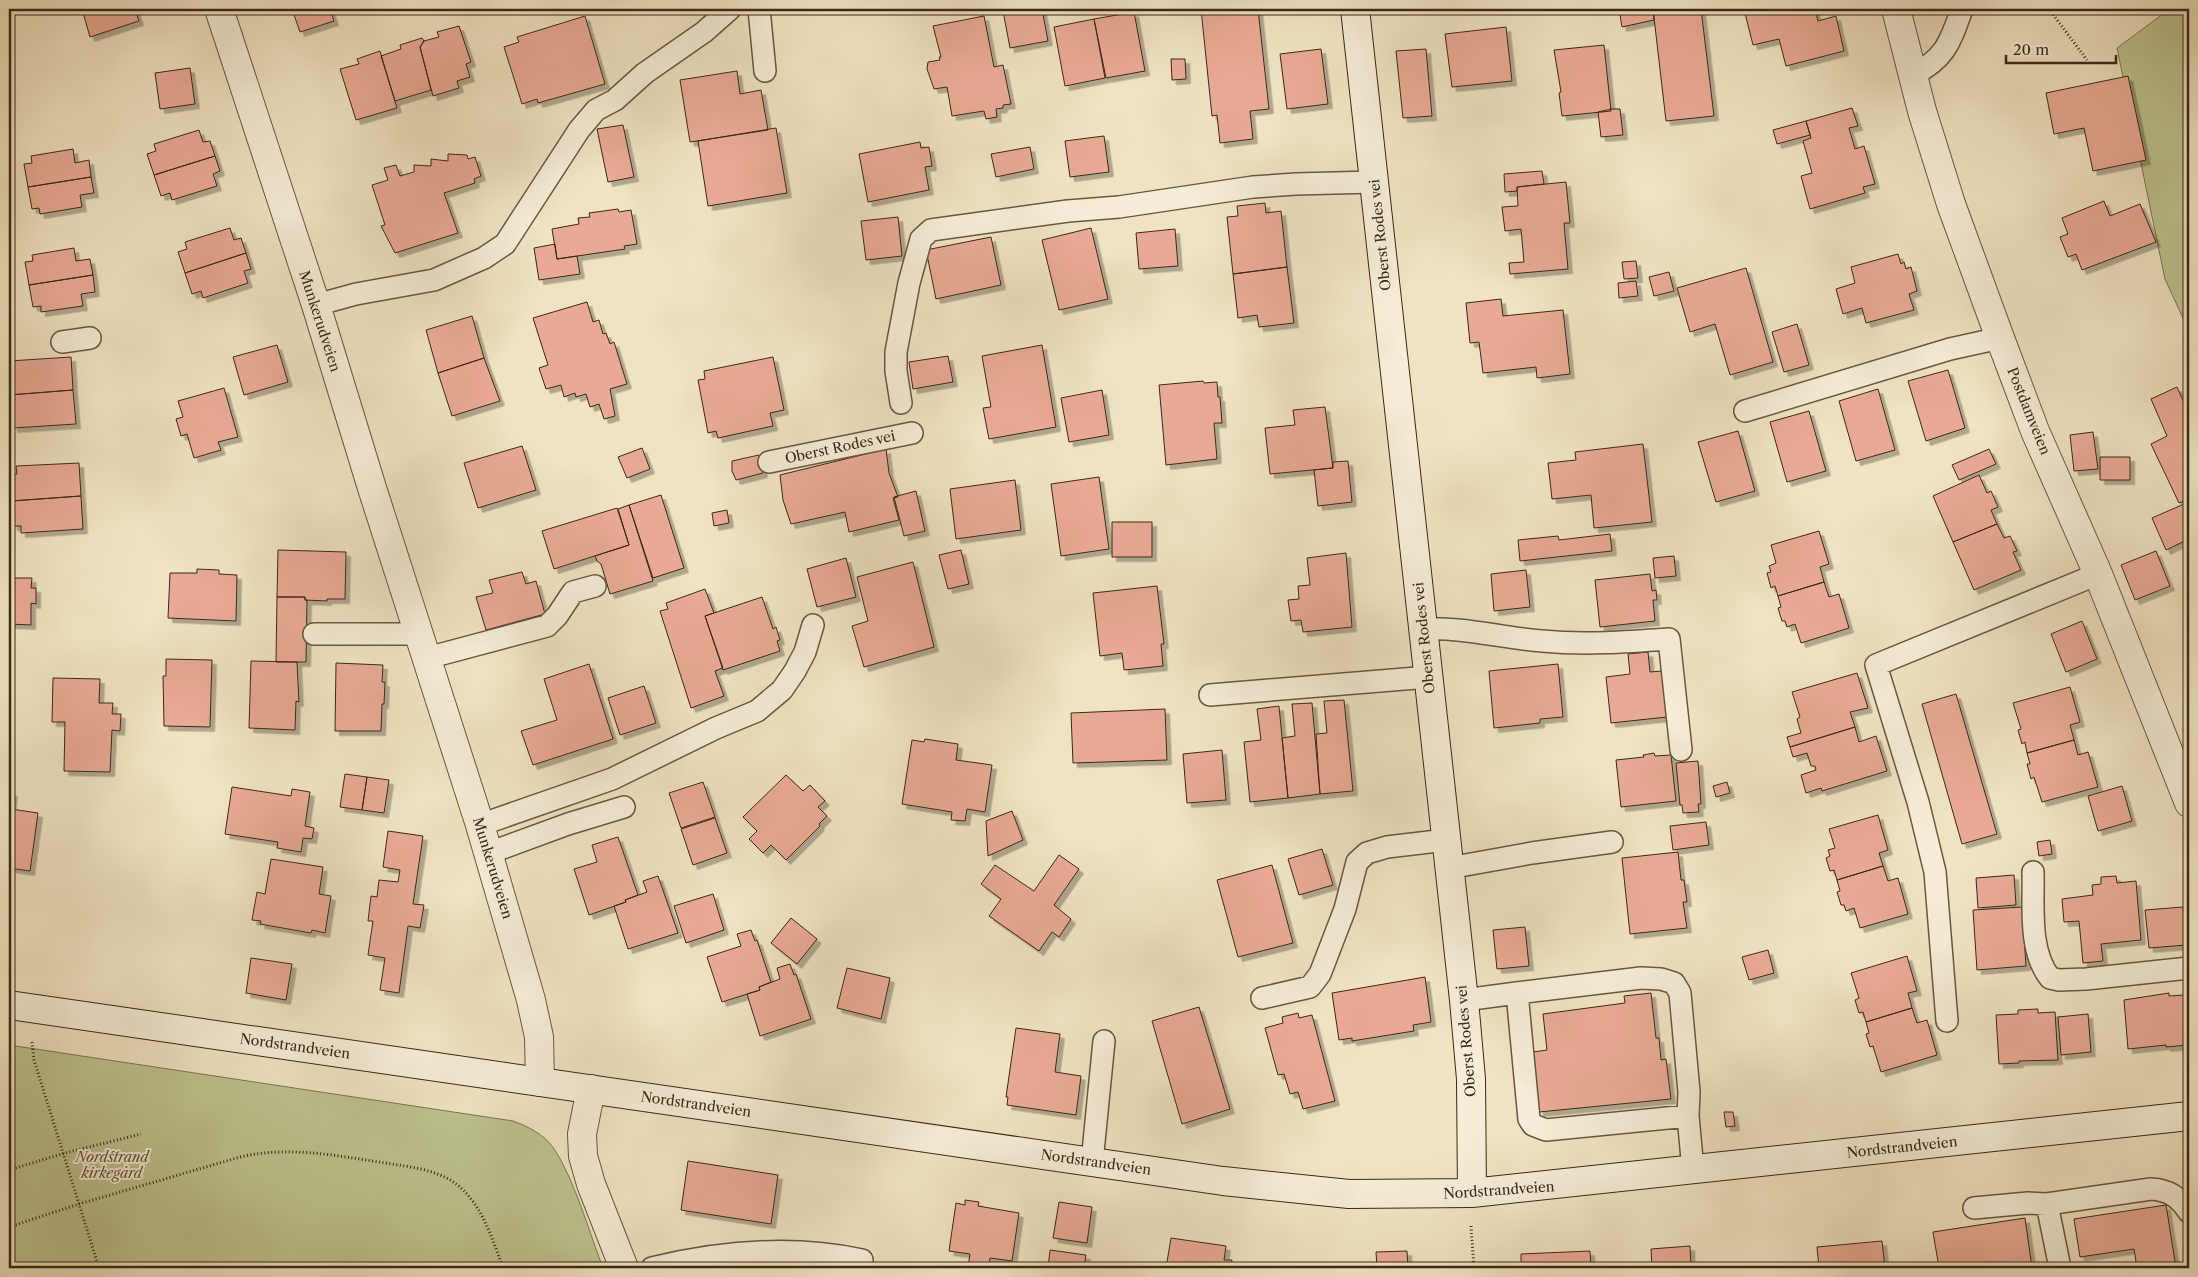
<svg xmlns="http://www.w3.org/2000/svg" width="2198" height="1277" font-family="'Libre Caslon Text',serif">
<defs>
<filter id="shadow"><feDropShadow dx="4.5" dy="4.5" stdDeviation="0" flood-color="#0004"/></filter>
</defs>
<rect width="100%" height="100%" fill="#f0e3c2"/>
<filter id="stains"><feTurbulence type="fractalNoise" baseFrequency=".004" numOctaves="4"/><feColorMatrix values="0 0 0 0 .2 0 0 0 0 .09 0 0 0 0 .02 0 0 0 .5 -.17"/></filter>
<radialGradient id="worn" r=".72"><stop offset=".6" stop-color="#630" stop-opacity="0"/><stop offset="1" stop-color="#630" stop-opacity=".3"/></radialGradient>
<path fill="#bdc390" stroke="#7c7653" d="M2177 9H2189V331L2165 279 2117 48 2167 11Z
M9 1045 513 1121C527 1126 543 1134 552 1146 574 1177 589 1232 603 1268H9Z"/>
<path fill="#e9aa95" stroke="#3a2916" filter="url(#shadow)" d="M82 9H135L139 21 90 37Z
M292 9H330L334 21 300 32Z
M1018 9H1042L1048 41 1010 48 1003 11Z
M1201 9H1258L1269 109 1250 111 1253 139 1220 143 1217 115 1212 116Z
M1619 9H1656H1653L1654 20 1622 27Z
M1653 9H1701L1714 116 1666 121Z
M1744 9H1805V11L1815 9 1818 21 1836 16 1844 51 1786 66 1779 39 1753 45Z
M1134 12 1145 71 1106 78 1094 19Z
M585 16 605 84 538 103 537 99 522 104 504 47 519 42 517 37Z
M984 16 994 67 1003 65 1011 104 1003 105V108L996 109 997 117 986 119 984 111 952 116 947 87 934 89 927 69 928 62 940 60 939 57H941L933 26Z
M1094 19 1105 78 1065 86 1054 27Z
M459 26 471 62 466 64 470 77 457 81 459 88 433 96 420 47 424 41 439 37 437 32Z
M1506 27 1512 81 1452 87 1445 34Z
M422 38 424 41 420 47 431 90 395 101 381 56 401 49 400 45Z
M1604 45 1611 111 1562 116 1559 93 1561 92 1554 50Z
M1321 49 1328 104 1287 109 1280 54Z
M1426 49 1432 116 1403 118 1396 51Z
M380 51 397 108 356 120 340 69 359 64 357 59Z
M1171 59H1185L1186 79 1172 80Z
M190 68 195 104 160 109 155 73Z
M737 71 740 94 761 90 768 130 690 142 680 80Z
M2128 76 2146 160 2093 171 2084 128 2054 134 2046 93Z
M1852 108 1858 126 1849 128 1855 149 1864 146 1875 184 1863 187 1865 193 1810 209 1801 176 1812 173 1803 141 1811 138 1806 121Z
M1611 109H1620L1623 135 1601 137 1598 112Z
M1806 121 1810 135 1777 144 1773 130Z
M623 125 634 177 608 182 597 129Z
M776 128 787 193 708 206 698 141Z
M199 130 203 142 210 141 215 156 154 175 147 154 156 151 154 144Z
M1104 136 1109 172 1070 177 1065 141Z
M920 142 921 148 929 147 932 166 925 167 929 190 868 202 859 154Z
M1030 147 1034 169 996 177 991 154Z
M73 149 75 163 89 160 91 177 28 187 24 164 32 163 31 156Z
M448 154 467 155 468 159 475 157 481 176 474 179 475 183 444 193 458 233 395 253 381 226 385 225 372 185 388 180 384 168 396 165 400 176 414 172V165L431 166V159L448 161Z
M215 156 220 171 213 174 217 186 172 200 170 193 161 196 154 175Z
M1542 171 1544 184 1517 187V191L1505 192 1504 174Z
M91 177 94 193 80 195 82 207 40 214 39 208 32 209 28 187Z
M1566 182 1570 223H1564L1568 269 1510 274 1509 263 1524 262 1521 229 1505 231 1502 207 1518 206 1517 187Z
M2104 201 2110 216 2140 204 2156 242 2082 270 2076 254 2068 257 2060 237 2068 234 2062 218Z
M1265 203 1266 213 1281 211 1287 267 1233 274 1227 217 1238 216 1237 206Z
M618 209 619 212 631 210 637 244 624 246 625 249 557 259 552 229 579 224 578 218 590 217 589 213Z
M898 217 902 256 866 260 861 221Z
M230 228 234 240 241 238 246 253 185 273 178 252 187 249 185 242Z
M1091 228 1108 299 1059 310 1042 240Z
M1175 229 1178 266 1139 269 1136 233Z
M991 237 1001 285 936 299 926 250Z
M555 244 557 259 577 256 580 274 539 280 534 248Z
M74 248 76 261 90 259 93 275 29 285 25 262 33 261 32 255Z
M246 253 251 269 244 271 248 283 203 298 201 291 192 294 185 273Z
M1898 254 1901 264 1904 262 1906 269 1911 267 1917 291 1909 294 1914 310 1866 323 1862 308 1843 314 1836 289 1855 283 1851 267Z
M1636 261 1638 278 1624 279 1622 262Z
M1287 267 1294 323 1259 327 1257 315 1238 318 1233 274Z
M1746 268 1773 362 1730 375 1715 324 1690 332 1677 288Z
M1669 272 1674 291 1654 296 1649 277Z
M93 275 95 292 81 294 83 306 41 312V306L33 307 29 285Z
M1636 281 1638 296 1619 298 1618 283Z
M1501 299 1503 316 1563 310 1570 374 1537 378 1536 367 1483 373 1479 342 1470 343 1466 303Z
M587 302 593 322 599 320 603 334 606 333 610 344 614 342 627 384 610 389 615 416 604 419 599 404 590 407 586 394 576 397 575 393 564 397 561 385 546 389 539 368 548 365 533 318Z
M472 316 484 358 438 373 426 330Z
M1797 324 1809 365 1784 372 1772 332Z
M277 345 288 382 244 395 233 357Z
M1042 345 1056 427 989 439 983 408 991 407 982 356Z
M948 356 953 382 913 389 909 362Z
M71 357 73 390 9 395V361Z
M773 357 784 410 770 413 773 426 718 438 716 431 708 433 698 380 705 379 704 371Z
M484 358 500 401 452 416 438 373Z
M1948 370 1965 428 1926 441 1908 381Z
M1203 381 1204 383 1217 382 1218 397H1220L1222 423H1214L1217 459 1166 465 1159 385Z
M2177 387 2189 414V499L2179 503 2151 444 2167 436 2151 399Z
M224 388 238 437 218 442 221 450 194 458 187 434 181 436 176 419 183 417 178 401Z
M1878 389 1895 450 1856 461 1839 401Z
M73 390 76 424 13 428V421H9V395Z
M1102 390 1109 435 1069 442 1061 398Z
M1325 407 1333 468 1270 474 1265 428 1295 425 1293 410Z
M1809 411 1826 471 1787 482 1770 422Z
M1738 431 1755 491 1716 502 1698 442Z
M2093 432 2098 469 2074 471 2070 435Z
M1643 444 1652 522 1594 528 1591 495 1552 499 1548 463 1576 460 1575 452Z
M522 446 536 490 478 508 464 463Z
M642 448 650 469 627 478 618 457Z
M886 449 889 473 898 497 893 498 899 520 849 532 845 512 791 524 783 500 780 475Z
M1989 449 1996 464 1959 480 1952 465Z
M759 455 763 473 736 480 732 471V461Z
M2100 457H2130V480H2100Z
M1348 461 1352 502 1318 506 1314 470 1333 468V462Z
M79 463 81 496 11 501 9 474H17L16 466Z
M1979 475 1987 493 1991 491 1998 507 1991 510 1997 524 1953 542 1933 496Z
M1099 477 1109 549 1061 556 1051 484Z
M1015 480 1021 530 956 539 950 489Z
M916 491 925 531 904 536 894 497Z
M661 495 684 568 653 578 629 505Z
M81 496 83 529 21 533V526H13L11 501Z
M2184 504 2189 517V539L2166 550 2152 518Z
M629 505 653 581 610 594 601 564 597 561 595 556 629 545 618 509Z
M617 508 629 545 554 569 542 531Z
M727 510 729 523 714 526 712 513Z
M1112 522H1152V557H1112Z
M1997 524 2004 538 2010 536 2017 551 2013 552 2021 570 1974 590 1953 542Z
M1819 531 1829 564 1820 567 1824 582 1778 596 1775 586 1771 588 1767 573 1771 572 1769 566 1776 563 1771 545Z
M1610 534 1612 551 1520 561 1518 540 1558 536 1559 540Z
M278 550 346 552 345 599H327V601L305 600V597H277Z
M961 550 969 584 948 589 939 555Z
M2156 551 2170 586 2135 600 2121 565Z
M1346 553 1352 627 1303 632 1301 620 1291 621 1288 600 1299 599 1298 586 1310 585 1307 558Z
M1674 556 1676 576 1655 578 1653 558Z
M846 558 856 597 817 607 807 569Z
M913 562 934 647 864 667 852 626 868 621 857 577Z
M197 569 219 570V574L237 575 236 621 168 618 170 573H197Z
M1526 570 1530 607 1494 611 1491 574Z
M522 572 526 584 536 581 545 614 486 630 476 597 493 593 489 580Z
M1650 574 1652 591 1656 590 1657 600H1653L1655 621 1600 627 1595 580Z
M9 578H32L31 588H36V604L31 603V625L9 624Z
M1824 582 1829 597 1839 594 1849 628 1801 643 1795 624 1787 627 1785 621H1782L1778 608 1781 607 1778 596Z
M1157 586 1164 644H1161L1163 666 1124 670 1122 653 1100 656 1093 593Z
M705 589 714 613 705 616 723 668 715 671 724 696 691 708 660 611 668 609 666 603Z
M277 597H305V600H307L306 662H276Z
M762 597 773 629 776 627 780 640 777 641 780 651 723 670 705 616Z
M2082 621 2097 659 2066 672 2051 634Z
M1648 652 1650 672 1662 671 1667 717 1611 723 1606 677 1630 674 1628 654Z
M166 659 212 660 210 727 164 726 163 676H166Z
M251 661 297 662 299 702 296 701 295 730 249 728Z
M336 663 383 665 382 682H385L384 704H382L381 731H335Z
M589 664 613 739 533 765 521 731 557 720 544 679Z
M1558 664 1563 717 1540 719V723L1494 728 1489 671Z
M1857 673 1868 708 1850 712 1855 727 1790 747 1787 737 1801 733 1797 719 1800 717 1792 692Z
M53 678 100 679 99 703H113L112 714H121L120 731 112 730 110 772 64 771 65 722H52Z
M644 686 656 723 620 735 608 698Z
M2070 687 2080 722 2070 725 2074 740 2027 753 2025 742 2022 744 2018 730 2021 729 2013 703Z
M1956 694 1997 834 1962 844 1922 704Z
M1344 700 1353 791 1320 794 1316 734 1327 733 1324 701Z
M1312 703 1320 794 1288 798 1282 738 1295 736 1292 704Z
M1279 706 1288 798 1250 802 1244 742 1261 740 1257 709Z
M1165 709 1167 760 1073 763 1071 713Z
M1855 727 1859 742 1876 736 1887 771 1822 791 1821 788 1806 793 1801 775 1816 770 1815 766H1811L1807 753 1793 757 1790 747Z
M925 739 958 744 956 760 992 765 985 812 967 809 965 821 951 820 952 812 902 804 912 740 924 742Z
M2074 740 2078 755 2088 752 2098 787 2042 802 2034 777 2031 779 2027 764H2030L2027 753Z
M1222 750 1226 800 1187 803 1183 754Z
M1654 753 1655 756 1671 755 1676 801 1621 807 1616 760 1644 757 1643 755Z
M1698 761 1701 804H1698L1699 812 1683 813 1682 805H1680L1676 763Z
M345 774 367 777 362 810 340 807Z
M786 775 803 791 810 785 825 801 818 807 827 816 819 824 820 826 786 860 771 845 763 853 749 839 757 831 743 817Z
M367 777 389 780 384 813 362 810Z
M703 782 715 817 681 828 669 793Z
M1727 782 1730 793 1716 797 1713 786Z
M2122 786 2132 821 2098 831 2088 796Z
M232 787 291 796 292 789 310 792 305 826 314 828 312 839 303 838 301 852 277 848 278 842 225 834Z
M9 791 13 792 11 809 38 813 30 871 9 868Z
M1012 811 1023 840 988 856 986 821Z
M1878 815 1888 850 1879 853 1883 866 1837 880 1834 870 1830 871 1826 858 1830 856 1828 850 1835 848 1829 829Z
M715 818 727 853 693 865 681 829Z
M1706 822 1709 845 1673 850 1670 826Z
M388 831 423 836 413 904 424 905 420 928 408 926 399 993 380 990 385 958 368 955 373 921H368L371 896 377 897 379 880 398 882 400 870 383 867Z
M618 837 638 895 625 900 626 902 589 915 574 869 597 862 592 845Z
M2050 840 2052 854 2039 856 2037 842Z
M1322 849 1333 885 1299 895 1288 859Z
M1678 852 1681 880H1684L1687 902H1683L1687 928 1630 934 1622 858Z
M1059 855 1079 869 1054 905 1071 919 1059 937 1052 932 1039 951 989 916 1001 899 981 884 995 865 1034 891Z
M271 859 323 867 319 894 331 896 325 933 312 930 311 933 260 924 261 921 252 920 257 892 265 894Z
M1272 865 1293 943 1238 957 1217 880Z
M1883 866 1888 881 1898 878 1908 914 1860 928 1854 908 1846 911 1844 905H1841L1837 892 1840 891 1837 880Z
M2014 875 2016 905 1978 908 1976 878Z
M658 876 678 933 628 949 614 906 626 902 625 900 647 892 643 881Z
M2116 876 2117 883 2136 881 2141 940 2101 944 2103 961 2083 963 2079 921 2064 922 2062 899 2093 895 2092 885 2101 884V877Z
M713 894 724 930 686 943 674 906Z
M2022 907 2026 966 1977 970 1973 910Z
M2183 907 2186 945 2149 948 2145 910Z
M791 918 817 939 797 964 771 943Z
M1525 927 1529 966 1497 969 1493 930Z
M751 930 755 941 757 940 771 982 759 987 760 990 722 1002 707 957 741 946 737 934Z
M1768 950 1774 973 1749 980 1742 957Z
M1907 956 1917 991 1908 993 1912 1008 1866 1022 1863 1012 1859 1013 1855 1000 1859 998 1851 973Z
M251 958 292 964 286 1000 246 993Z
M790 964 794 975 796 974 811 1019 760 1036 747 994 760 990 759 987 780 979 777 968Z
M847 968 890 978 881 1019 837 1008Z
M1425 977 1431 1022 1413 1025 1414 1031 1352 1041V1038L1339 1040 1332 993Z
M1651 993 1656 1038H1659L1661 1060 1666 1059 1671 1099 1539 1112 1533 1052 1547 1050 1543 1014 1625 1003 1624 996Z
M2169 993V996L2184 995 2188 1045 2166 1047V1045L2128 1049 2124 1000Z
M1199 1007 1230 1109 1182 1124 1152 1021Z
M1912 1008 1917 1023 1927 1020 1937 1055 1881 1072 1873 1046 1870 1047 1866 1034 1869 1033 1866 1022Z
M2038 1009V1013L2055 1012 2058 1060 2019 1061V1063L1999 1064 1996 1015 2018 1014V1010Z
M1298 1013 1299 1018 1312 1015 1335 1101 1303 1109 1298 1092 1290 1094 1284 1074 1278 1075 1265 1028 1283 1023 1282 1017Z
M2088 1014 2091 1052 2061 1055 2058 1017Z
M1016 1028 1060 1034 1055 1072 1081 1076 1076 1115 1007 1105 1008 1097H1006Z
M1724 1112H1733L1735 1126 1726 1127Z
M688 1161 778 1175 771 1224 681 1210Z
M965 1200 979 1202 978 1206 1019 1213 1012 1261 990 1258 989 1268 968 1267 970 1254 949 1251 956 1203 965 1205Z
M1059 1202 1092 1207 1087 1243 1053 1238Z
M2166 1205 2176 1268H2137L2134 1249 2080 1257 2074 1219Z
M2025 1218 2032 1268H1994L1993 1262 1939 1268 1933 1232Z
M1171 1238 1226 1246 1224 1260H1232L1231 1268H1166Z
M1882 1241 1885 1268H1819L1817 1247Z
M1690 1246 1691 1267 1652 1268 1651 1249Z
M1050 1250 1086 1255 1084 1268H1048Z
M1407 1251 1408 1268H1377L1376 1252Z
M1590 1251 1591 1268H1521V1254Z"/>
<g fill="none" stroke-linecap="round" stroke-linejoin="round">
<defs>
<path id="lane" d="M759 9 765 71
M1913 75C1946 58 1950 42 1962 9
M316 305 356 294 434 280 484 258 505 244 579 130 596 110 615 100 645 73 704 32 730 9
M62 342 90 338
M901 403 896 371V352L909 283 921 239 931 230 1068 211 1119 207 1253 187 1296 184 1374 182
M1745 411 1950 349 2000 338
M769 462 912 433
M1424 629C1464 627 1502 638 1542 641 1584 645 1627 642 1669 639L1681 750
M314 634H420
M427 658 547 626 557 616 573 592 595 586
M1210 695 1429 677
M480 825 612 779 716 728 757 711 782 690 795 671 805 652 813 625
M489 853 568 824 624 807
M1449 868 1532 853 1612 842
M2033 872C2034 905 2028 950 2050 978L2059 980 2086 979 2189 968
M1517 993 1641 978 1661 979 1674 983 1680 993 1689 1092 1688 1116
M1262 998 1310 987 1320 974 1345 909 1357 862 1367 853 1387 847 1446 840
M1464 1000 1517 993 1529 1119 1533 1125 1546 1130 1688 1116 1693 1170
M1947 1021 1935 872 1918 802 1876 665 2098 574
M1092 1162 1104 1041
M2047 1204 2060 1268
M1974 1208 2028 1203 2047 1204 2151 1189C2169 1190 2179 1197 2189 1212
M652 1268C722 1251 792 1245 862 1260"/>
<path id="street" d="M219 9 316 305 372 488 480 825 531 1000 539 1037 540 1082
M1896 9 1922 111 1951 204 2000 338 2035 431 2098 574 2189 803
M591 1089 582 1134 583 1156 591 1184 624 1268"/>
<path id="secondary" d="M1355 9 1464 1000 1471 1079 1472 1193
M9 1005 1223 1181 1349 1194 1472 1193 2189 1116"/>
</defs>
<use href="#lane" stroke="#685841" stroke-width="24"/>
<use href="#street" stroke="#685841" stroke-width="30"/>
<use href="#secondary" stroke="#3a2916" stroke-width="30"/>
<path stroke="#3a2916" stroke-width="3" stroke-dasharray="1 2.5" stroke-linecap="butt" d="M2049 9 2087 60
M32 1042 34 1060 99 1268
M9 1170 65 1153 141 1134
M1471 1226 1474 1268
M9 1227 79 1204 240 1157C287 1146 332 1155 379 1162 403 1166 431 1168 452 1181 481 1200 492 1238 503 1268
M486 1268 501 1263"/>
<use href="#lane" stroke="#f5edd7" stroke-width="21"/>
<use href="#street" stroke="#f5edd7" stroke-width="28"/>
<use href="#secondary" stroke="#f5edd7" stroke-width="28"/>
</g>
<g text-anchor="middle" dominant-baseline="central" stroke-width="4" stroke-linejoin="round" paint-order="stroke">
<g font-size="14" fill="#3a2916" stroke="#f5edd7">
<text transform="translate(1380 235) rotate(-96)">Oberst Rodes vei</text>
<text transform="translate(320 321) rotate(72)">Munkerudveien</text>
<text transform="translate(2029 411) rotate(68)">Postdamveien</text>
<text transform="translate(840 447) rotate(-12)">Oberst Rodes vei</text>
<text transform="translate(1424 638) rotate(-96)">Oberst Rodes vei</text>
<text transform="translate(493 868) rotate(73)">Munkerudveien</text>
<text transform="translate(1466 1041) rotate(-95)">Oberst Rodes vei</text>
<text transform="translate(295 1046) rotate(8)">Nordstrandveien</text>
<text transform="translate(696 1104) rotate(8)">Nordstrandveien</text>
<text transform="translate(1902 1147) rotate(-6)">Nordstrandveien</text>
<text transform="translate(1096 1162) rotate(8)">Nordstrandveien</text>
<text transform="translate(1499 1190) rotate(-4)">Nordstrandveien</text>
</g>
<g font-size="14" font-style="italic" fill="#5b5034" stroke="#f5edd7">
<text x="112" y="1157">Nordstrand<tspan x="112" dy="16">kirkegård</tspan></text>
</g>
</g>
<rect width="2198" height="1277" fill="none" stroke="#f0e3c2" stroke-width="30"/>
<rect x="10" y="10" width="2178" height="1257" fill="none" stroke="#3a2916" stroke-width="2.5"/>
<rect x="15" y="15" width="2168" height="1247" fill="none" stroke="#3a2916"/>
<path d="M2006 55v8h110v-8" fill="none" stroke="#3a2916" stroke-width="2.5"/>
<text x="2013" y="55" font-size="15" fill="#3a2916" stroke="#f5edd7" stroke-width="4" paint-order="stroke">20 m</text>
<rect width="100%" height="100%" filter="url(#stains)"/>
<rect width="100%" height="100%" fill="url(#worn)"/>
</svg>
